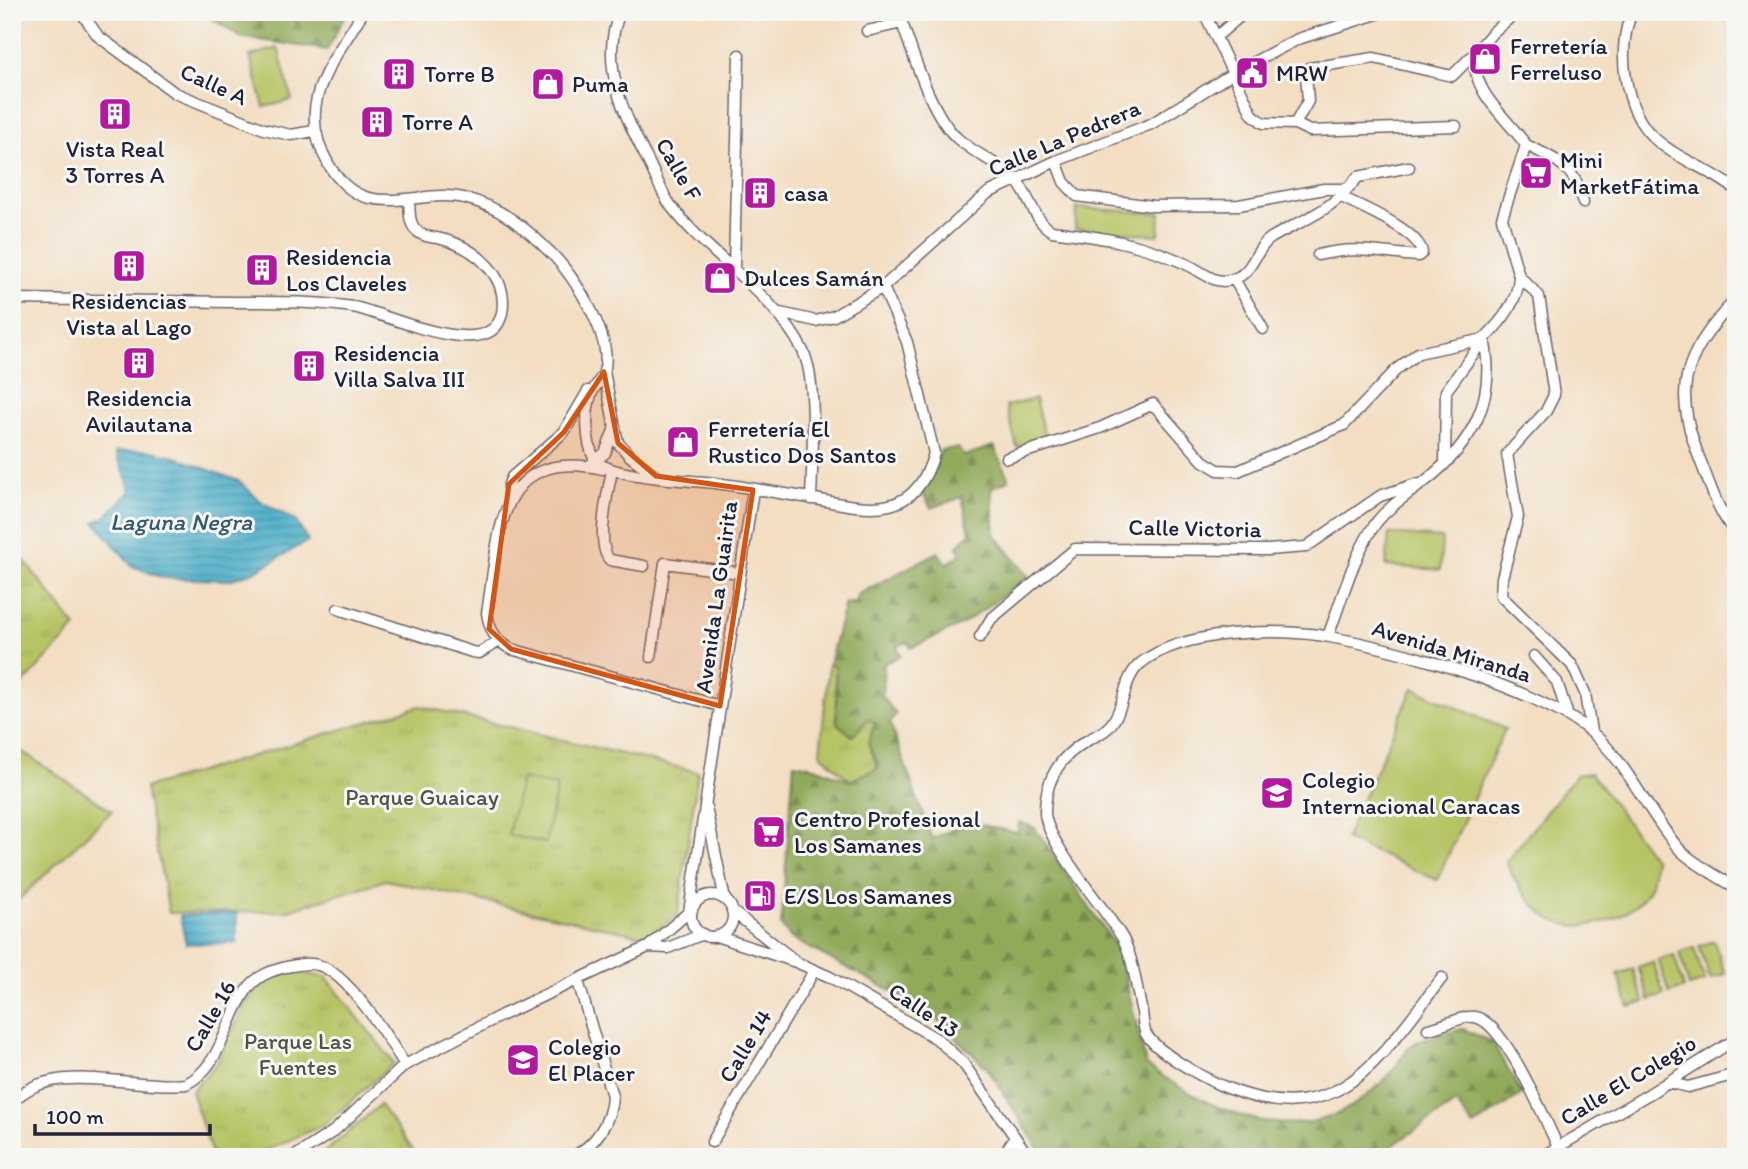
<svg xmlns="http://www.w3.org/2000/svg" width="1748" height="1169" font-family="Itim,sans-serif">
<defs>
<pattern id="grass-tufts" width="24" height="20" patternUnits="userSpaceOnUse" patternTransform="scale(1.75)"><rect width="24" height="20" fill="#b7c465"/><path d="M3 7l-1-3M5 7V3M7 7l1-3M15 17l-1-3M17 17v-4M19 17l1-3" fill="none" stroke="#9da859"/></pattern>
<pattern id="forest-firs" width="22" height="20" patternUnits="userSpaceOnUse" patternTransform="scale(1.75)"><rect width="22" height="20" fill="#91aa5a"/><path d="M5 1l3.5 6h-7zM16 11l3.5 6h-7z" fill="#768a4c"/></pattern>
<pattern id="water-rules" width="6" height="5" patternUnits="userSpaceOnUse" patternTransform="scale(1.75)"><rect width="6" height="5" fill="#49adc8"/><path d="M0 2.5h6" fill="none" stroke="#3c8ca4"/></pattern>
</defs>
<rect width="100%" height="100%" fill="#f6f6f2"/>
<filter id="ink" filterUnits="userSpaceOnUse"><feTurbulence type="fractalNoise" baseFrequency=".0143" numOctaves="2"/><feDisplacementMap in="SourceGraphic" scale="14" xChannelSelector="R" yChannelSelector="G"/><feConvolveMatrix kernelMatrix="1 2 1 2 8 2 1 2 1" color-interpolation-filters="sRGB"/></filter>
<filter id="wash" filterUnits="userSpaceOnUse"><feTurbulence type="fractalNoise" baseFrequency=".00686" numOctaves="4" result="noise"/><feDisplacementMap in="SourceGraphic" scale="28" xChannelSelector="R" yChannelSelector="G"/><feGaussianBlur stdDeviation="1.57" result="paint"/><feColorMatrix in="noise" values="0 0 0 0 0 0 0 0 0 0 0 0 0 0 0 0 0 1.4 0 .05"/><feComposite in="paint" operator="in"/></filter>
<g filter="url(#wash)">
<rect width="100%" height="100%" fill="#f3dec2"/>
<path fill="url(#grass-tufts)" stroke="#6c7350" stroke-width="2" d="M12 545 76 627 12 696Z
M829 664 835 666 837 723 869 718 875 724 868 742 878 768 850 781 820 753Z
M420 706 698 772 678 915 647 937 386 880 285 911 169 913 145 788Z
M290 972 326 977 394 1063 324 1125 251 1157H213L191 1091 216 1064 244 1006 262 982Z
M380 1105 418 1157H319L320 1156Z"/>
<path fill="url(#forest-firs)" stroke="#5a664a" stroke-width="2" d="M202 12H347L327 50 240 37Z
M994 446 1009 480 991 488 995 535 1029 577 963 624 911 648 908 642 897 646 901 656 884 663 882 696 896 714 890 723 932 839 969 822 1018 833 1019 822 1035 828 1119 951 1146 1065C1208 1109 1295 1154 1366 1096 1375 1088 1386 1080 1393 1070 1399 1063 1404 1050 1412 1045 1424 1036 1449 1033 1463 1029L1492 1042 1522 1094 1474 1126 1456 1103 1375 1157H1044L988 1069 926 1009 792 939 781 926 794 763 815 767 850 781 878 768 868 742 875 724 869 719 852 736 837 723 835 666 829 664 845 603H855L857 595 938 552 947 564 961 554 957 547 970 533 962 497 931 508 920 488 930 476 941 450 958 448 964 456Z"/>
<path fill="#b7c465" stroke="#6c7350" stroke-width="2" d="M278 48 292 100 264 107 250 56Z
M1077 208 1160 213 1159 235 1075 229Z
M1035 399 1046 440 1017 447 1006 406Z
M1389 534 1442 538 1440 570 1386 566Z
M1413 688 1505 729 1437 880 1345 839Z
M12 745 112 811 12 906Z
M1591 773 1655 860C1653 868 1653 879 1650 887 1636 919 1578 937 1549 918 1530 905 1515 882 1506 862L1576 775Z
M521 779 557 786 545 843 508 835Z
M1714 941 1725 974 1710 979 1699 946Z
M1694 948 1705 981 1689 986 1679 953Z
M1674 955 1684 988 1669 993 1658 960Z
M1653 962 1664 995 1649 1000 1638 967Z
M1633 969 1644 1002 1629 1007 1618 974Z"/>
<path fill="url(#water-rules)" stroke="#366882" stroke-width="2" d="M146 450 170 455 239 481 262 502 295 520 308 541 254 572 229 580 163 578 132 566 95 522 105 517 131 491 116 452Z
M237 913V943L186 944 180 916Z"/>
</g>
<g filter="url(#ink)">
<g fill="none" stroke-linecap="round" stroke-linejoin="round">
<defs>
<path id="minor" d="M81 12 98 36 175 93 264 129 291 135 314 131
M363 12C332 64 293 104 329 165 338 180 352 194 369 198 401 205 434 191 464 198 500 206 527 229 552 254 575 277 614 338 604 372 601 380 594 387 591 395 585 412 586 442 594 458 604 478 692 480 715 483 747 487 778 493 810 498 864 508 915 524 934 453L907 342 883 287
M620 12C598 65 625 116 649 163 656 177 662 194 671 206 710 258 773 291 803 351 818 382 812 462 811 499
M1204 12 1252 114 1263 123 1295 124 1308 101 1306 73 1309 68 1374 58 1452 76 1474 54
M1632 12C1616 48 1624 110 1654 138 1678 160 1711 169 1736 190
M867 31 902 23C914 56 931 115 958 139 975 154 999 163 1015 179 1029 193 1033 221 1052 231 1100 237 1143 243 1188 265 1205 273 1216 287 1236 278 1254 271 1255 248 1271 238 1296 223 1328 212 1347 189
M1217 36 1245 12
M1295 124 1310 131 1456 126
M1526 145C1556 159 1577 168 1583 203
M1056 161 1064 182 1077 196 1153 206 1239 205 1324 189H1347L1358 177 1409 167
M1318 255C1358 245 1378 253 1418 256L1422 253C1420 231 1360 206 1341 197
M734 270 739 55
M1519 276 1539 296 1554 395 1546 411 1507 454 1518 517 1502 578 1501 596 1572 665 1585 693 1591 732
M1234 279 1263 329
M12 299C85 300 158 301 231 302 271 302 313 301 353 307 386 313 492 366 502 313 509 277 477 249 445 240 436 237 423 238 416 230 408 222 410 210 409 200
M1736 299C1679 360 1672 392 1704 470 1712 491 1720 515 1736 533
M780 313 816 321 834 316 883 287 988 193 1056 161 1151 124 1235 72 1298 39 1383 12
M604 372 618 443 630 456 656 476
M1007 458 1100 428 1153 404 1203 461 1218 470 1238 471 1344 425 1397 369 1418 353 1484 339
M1445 463 1446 391 1484 339
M590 465 605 453 614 430
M603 469C494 446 500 536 487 613 490 631 495 640 511 649L720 706
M612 471C608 490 595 546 610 560L644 566
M509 503V484L512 477 564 432 588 391
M338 609 472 652 479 653 498 642
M1328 636C1342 600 1353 555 1376 523 1389 506 1407 495 1424 482 1473 444 1497 399 1484 339 1502 321 1518 302 1519 276L1502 218 1526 145C1504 114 1473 95 1474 54L1493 32 1517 12
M980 637 991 619 1075 549 1268 550 1306 547 1380 496 1416 484
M1534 656 1557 682 1568 716
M651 657 665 563 740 573
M706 807 725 900
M691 916a21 21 0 1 1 42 0a21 21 0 1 1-42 0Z
M732 911 794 960
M716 936 796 962 830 977 937 1039 963 1063 1029 1157
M648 947 668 948 703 934
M1442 978C1377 1061 1338 1136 1220 1085 1200 1076 1157 1052 1146 1034 1143 1028 1143 1018 1142 1012 1136 988 1134 960 1123 939 1107 910 1045 842 1045 812 1045 779 1060 756 1088 740 1097 735 1107 731 1112 723 1126 705 1122 679 1141 663 1182 630 1280 627 1330 637 1392 648 1481 674 1538 701 1555 709 1574 718 1590 731 1628 762 1647 813 1680 850 1695 865 1718 876 1736 888
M1428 1029C1442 1027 1463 1015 1475 1017 1505 1022 1545 1120 1558 1147
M1667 1082 1688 1087 1736 1074
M12 1103C50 1058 134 1090 186 1084 222 1066 225 1021 246 991 256 976 270 971 286 967 296 965 309 962 318 965 348 973 388 1038 405 1065
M712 1142 814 971
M294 1157 334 1131 405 1065 502 1015 648 947 689 912 753 490
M573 1157C596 1144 611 1122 612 1096L578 981
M1009 1157 1008 1148 1015 1137
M1541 1157 1649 1094 1736 1039"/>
</defs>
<use href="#minor" stroke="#6b646a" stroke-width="13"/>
<use href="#minor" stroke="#fff" stroke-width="10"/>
</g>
</g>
<path fill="#d45411" fill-opacity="0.2" stroke="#d45411" stroke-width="5" stroke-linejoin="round" d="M604 372 618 443 656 476 753 490 720 706 511 649 489 629 509 484 564 432Z"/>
<defs>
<symbol id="shop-square" viewBox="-11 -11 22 22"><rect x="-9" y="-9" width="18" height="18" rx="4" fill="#b5179e" stroke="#f6f6f2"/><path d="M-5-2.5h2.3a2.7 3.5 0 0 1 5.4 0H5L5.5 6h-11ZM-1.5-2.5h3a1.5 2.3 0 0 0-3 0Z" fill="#fff"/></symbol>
<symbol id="civic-square" viewBox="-11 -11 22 22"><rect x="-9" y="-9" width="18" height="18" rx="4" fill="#b5179e" stroke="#f6f6f2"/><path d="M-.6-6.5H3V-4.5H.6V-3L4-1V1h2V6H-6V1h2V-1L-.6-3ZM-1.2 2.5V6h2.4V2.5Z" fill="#fff"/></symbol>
<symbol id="building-square" viewBox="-11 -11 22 22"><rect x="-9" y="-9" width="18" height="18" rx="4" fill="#b5179e" stroke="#f6f6f2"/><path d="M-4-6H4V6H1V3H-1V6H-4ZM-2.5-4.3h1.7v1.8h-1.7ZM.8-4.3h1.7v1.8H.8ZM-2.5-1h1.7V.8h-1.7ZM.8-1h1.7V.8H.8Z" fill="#fff"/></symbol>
<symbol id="supermarket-square" viewBox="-11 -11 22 22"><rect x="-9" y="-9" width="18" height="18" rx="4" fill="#b5179e" stroke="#f6f6f2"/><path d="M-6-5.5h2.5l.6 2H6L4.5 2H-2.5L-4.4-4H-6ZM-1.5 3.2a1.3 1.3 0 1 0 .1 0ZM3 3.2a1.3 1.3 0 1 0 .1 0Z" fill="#fff"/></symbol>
<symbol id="school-square" viewBox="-11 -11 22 22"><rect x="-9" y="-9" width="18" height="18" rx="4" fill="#b5179e" stroke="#f6f6f2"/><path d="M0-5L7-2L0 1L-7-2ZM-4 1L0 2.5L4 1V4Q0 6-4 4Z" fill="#fff"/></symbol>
<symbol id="fuel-square" viewBox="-11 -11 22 22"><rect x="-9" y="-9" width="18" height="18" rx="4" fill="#b5179e" stroke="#f6f6f2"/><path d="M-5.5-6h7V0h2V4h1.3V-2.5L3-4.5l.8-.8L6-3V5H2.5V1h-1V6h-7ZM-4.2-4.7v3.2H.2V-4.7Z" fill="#fff"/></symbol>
</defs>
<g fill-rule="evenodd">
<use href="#shop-square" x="1466" y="40" width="38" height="38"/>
<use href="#civic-square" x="1233" y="54" width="38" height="38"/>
<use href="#building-square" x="380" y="55" width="38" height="38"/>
<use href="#shop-square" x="529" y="65" width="38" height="38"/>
<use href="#building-square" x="96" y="95" width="38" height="38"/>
<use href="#building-square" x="358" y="103" width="38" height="38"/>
<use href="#supermarket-square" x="1517" y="154" width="38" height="38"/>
<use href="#building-square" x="741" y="174" width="38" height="38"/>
<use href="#building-square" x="110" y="247" width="38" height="38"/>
<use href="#building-square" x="243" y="251" width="38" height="38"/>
<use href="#shop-square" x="701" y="259" width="38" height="38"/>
<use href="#building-square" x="120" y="344" width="38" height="38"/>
<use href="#building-square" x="290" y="347" width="38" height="38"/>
<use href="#shop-square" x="664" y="423" width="38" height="38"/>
<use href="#school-square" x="1258" y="774" width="38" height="38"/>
<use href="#supermarket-square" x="750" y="813" width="38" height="38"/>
<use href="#fuel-square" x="741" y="877" width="38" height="38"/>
<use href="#school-square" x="504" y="1041" width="38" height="38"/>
</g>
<g text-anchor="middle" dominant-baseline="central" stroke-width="6" stroke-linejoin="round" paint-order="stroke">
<g font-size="23" fill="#22223b" stroke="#f6f6f2" text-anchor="start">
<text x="1510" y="46">Ferretería<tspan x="1510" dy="26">Ferreluso</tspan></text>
<text x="1276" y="73">MRW</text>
<text x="424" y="74">Torre B</text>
<text x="572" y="84">Puma</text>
<text x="402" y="122">Torre A</text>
<text x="115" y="149" text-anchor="middle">Vista Real<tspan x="115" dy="26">3 Torres A</tspan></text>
<text x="1560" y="160">Mini<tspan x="1560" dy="26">MarketFátima</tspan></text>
<text x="784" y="193">casa</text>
<text x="286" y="257">Residencia<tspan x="286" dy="26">Los Claveles</tspan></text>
<text x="744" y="278">Dulces Samán</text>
<text x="129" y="301" text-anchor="middle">Residencias<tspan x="129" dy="26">Vista al Lago</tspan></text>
<text x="334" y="353">Residencia<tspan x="334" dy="26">Villa Salva III</tspan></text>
<text x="139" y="398" text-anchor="middle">Residencia<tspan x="139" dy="26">Avilautana</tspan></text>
<text x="708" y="429">Ferretería El<tspan x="708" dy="26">Rustico Dos Santos</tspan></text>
<text x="1302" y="780">Colegio<tspan x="1302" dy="26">Internacional Caracas</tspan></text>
<text x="794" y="819">Centro Profesional<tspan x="794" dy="26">Los Samanes</tspan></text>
<text x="784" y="896">E/S Los Samanes</text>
<text x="548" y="1047">Colegio<tspan x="548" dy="26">El Placer</tspan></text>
</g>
<g font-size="23" fill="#22223b" stroke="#f6f6f2">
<text transform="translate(214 84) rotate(24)">Calle A</text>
<text transform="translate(1064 138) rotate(-23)">Calle La Pedrera</text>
<text transform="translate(679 169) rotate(60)">Calle F</text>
<text transform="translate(1195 528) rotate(1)">Calle Victoria</text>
<text transform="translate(716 597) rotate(-82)">Avenida La Guairita</text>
<text transform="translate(1452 651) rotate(17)">Avenida Miranda</text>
<text transform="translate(924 1010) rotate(34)">Calle 13</text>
<text transform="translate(210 1016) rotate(-60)">Calle 16</text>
<text transform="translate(745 1046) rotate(-59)">Calle 14</text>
<text transform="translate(1628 1080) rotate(-31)">Calle El Colegio</text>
</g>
<g font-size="23" fill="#4f5348" stroke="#f6f6f2">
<text x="422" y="797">Parque Guaicay</text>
<text x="298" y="1041">Parque Las<tspan x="298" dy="26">Fuentes</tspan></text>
</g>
<g font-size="24" font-style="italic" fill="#325a73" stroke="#f6f6f2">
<text x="181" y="521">Laguna Negra</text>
</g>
</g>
<rect width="1748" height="1169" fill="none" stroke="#f6f6f2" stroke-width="42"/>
<path d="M35 1124v10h175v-10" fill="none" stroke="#22223b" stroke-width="3.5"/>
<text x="46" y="1124" font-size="21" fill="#22223b" stroke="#f6f6f2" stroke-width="5" paint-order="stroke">100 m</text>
</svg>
